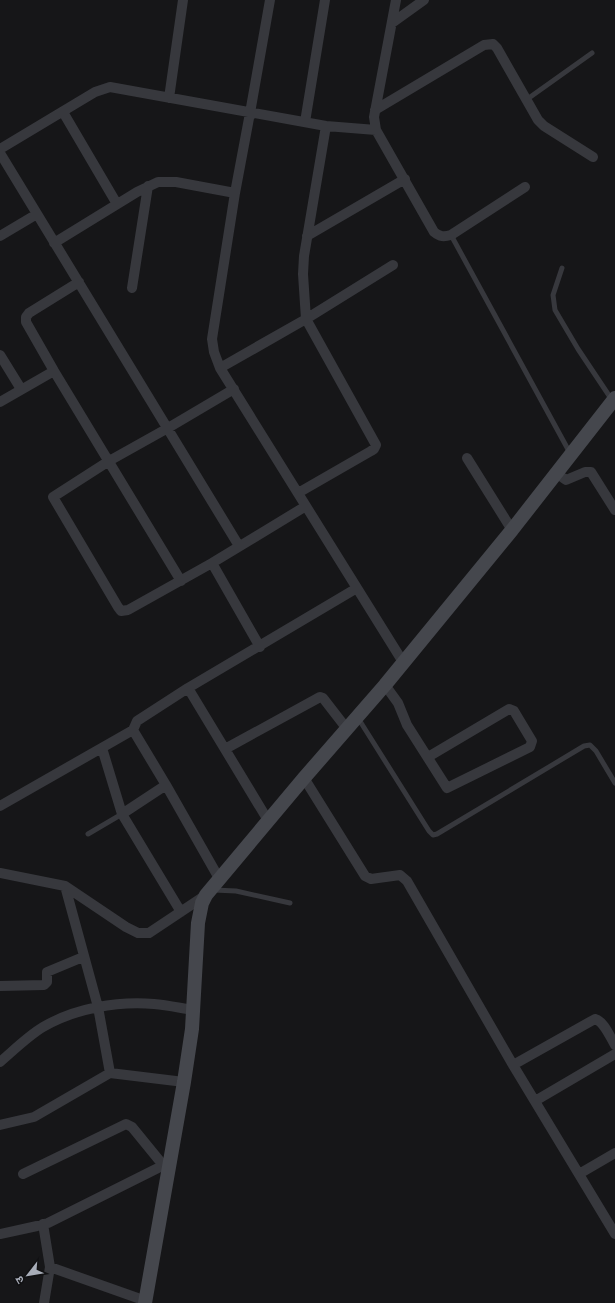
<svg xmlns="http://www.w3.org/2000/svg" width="615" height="1303" font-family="'Titillium Web','Noto Sans Devanagari',sans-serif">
<rect width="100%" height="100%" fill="#161618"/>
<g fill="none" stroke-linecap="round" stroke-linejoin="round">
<path stroke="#37383d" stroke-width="5" d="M526 100 592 53
M451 235 570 453
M562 268 553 295 555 310 578 349 612 400
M358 718 429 831 433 835 437 834 584 746 590 745 596 751 615 783
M88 834 122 814
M214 890 236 891 290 903"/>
<path stroke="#37383d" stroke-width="10" d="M270 0 250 113 235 193 212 339 214 352 220 368 403 662
M396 0 374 117 376 130 434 232C440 237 444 237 451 235L525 187
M392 23 424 0
M169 98 183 0
M375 110 484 45 493 44 497 48 538 120 544 126 593 157
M63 112 117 204
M305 122 325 0
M0 149 95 92 110 87 326 126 376 130
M0 153 239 546
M0 236 37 214
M307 236 405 179
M54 243 137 192 158 182H176L235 193
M79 282 29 313 26 317V322L54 371 181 581
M132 288 148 186
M0 355 21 389
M220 368 306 319 303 274 304 256 326 126
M234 389 168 428 109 461 53 497 118 607 121 611 128 610 212 563 306 506
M0 402 54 371
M467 458 512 530
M556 473 566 480 585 472H591L615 510
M298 493 371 451 374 449 376 445 306 319 393 265
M212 563 260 647
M385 685 398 703 407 725 447 788 530 747 532 741 514 711 509 709 428 757
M188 688 269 822
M133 730 166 785 220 880
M102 748 122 814 181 912
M225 749 320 697 323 698 347 729
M304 778 365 876 371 879 400 875 407 881 513 1065 615 1234
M0 806 133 730 137 721 188 688 357 588
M122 814 166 785
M0 873 65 886 126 927 138 933H149L206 895
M65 886 98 1007 110 1073
M0 986 44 985 47 982V972L83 957
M0 1062C14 1050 28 1036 43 1027 76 1008 117 1001 154 1004 167 1005 180 1008 193 1010
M513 1065 595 1019C604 1021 610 1037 615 1045
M535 1101 615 1054
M0 1125 34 1117 110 1073 184 1082
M23 1174 126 1124 132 1127 163 1165
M579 1174 615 1153
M43 1224 50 1267
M0 1234 37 1226 48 1223 170 1162
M44 1303 50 1267 146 1301"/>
<path stroke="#45474d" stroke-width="14" d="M145 1303 184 1082 192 1029 198 923 202 903 206 895 304 778 385 685 512 530 615 398"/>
</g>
<g transform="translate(28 1275) rotate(239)" stroke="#111113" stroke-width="3" paint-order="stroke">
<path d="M0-3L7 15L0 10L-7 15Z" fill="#a8adb8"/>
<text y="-6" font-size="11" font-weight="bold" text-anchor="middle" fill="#a8adb8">उ</text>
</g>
</svg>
